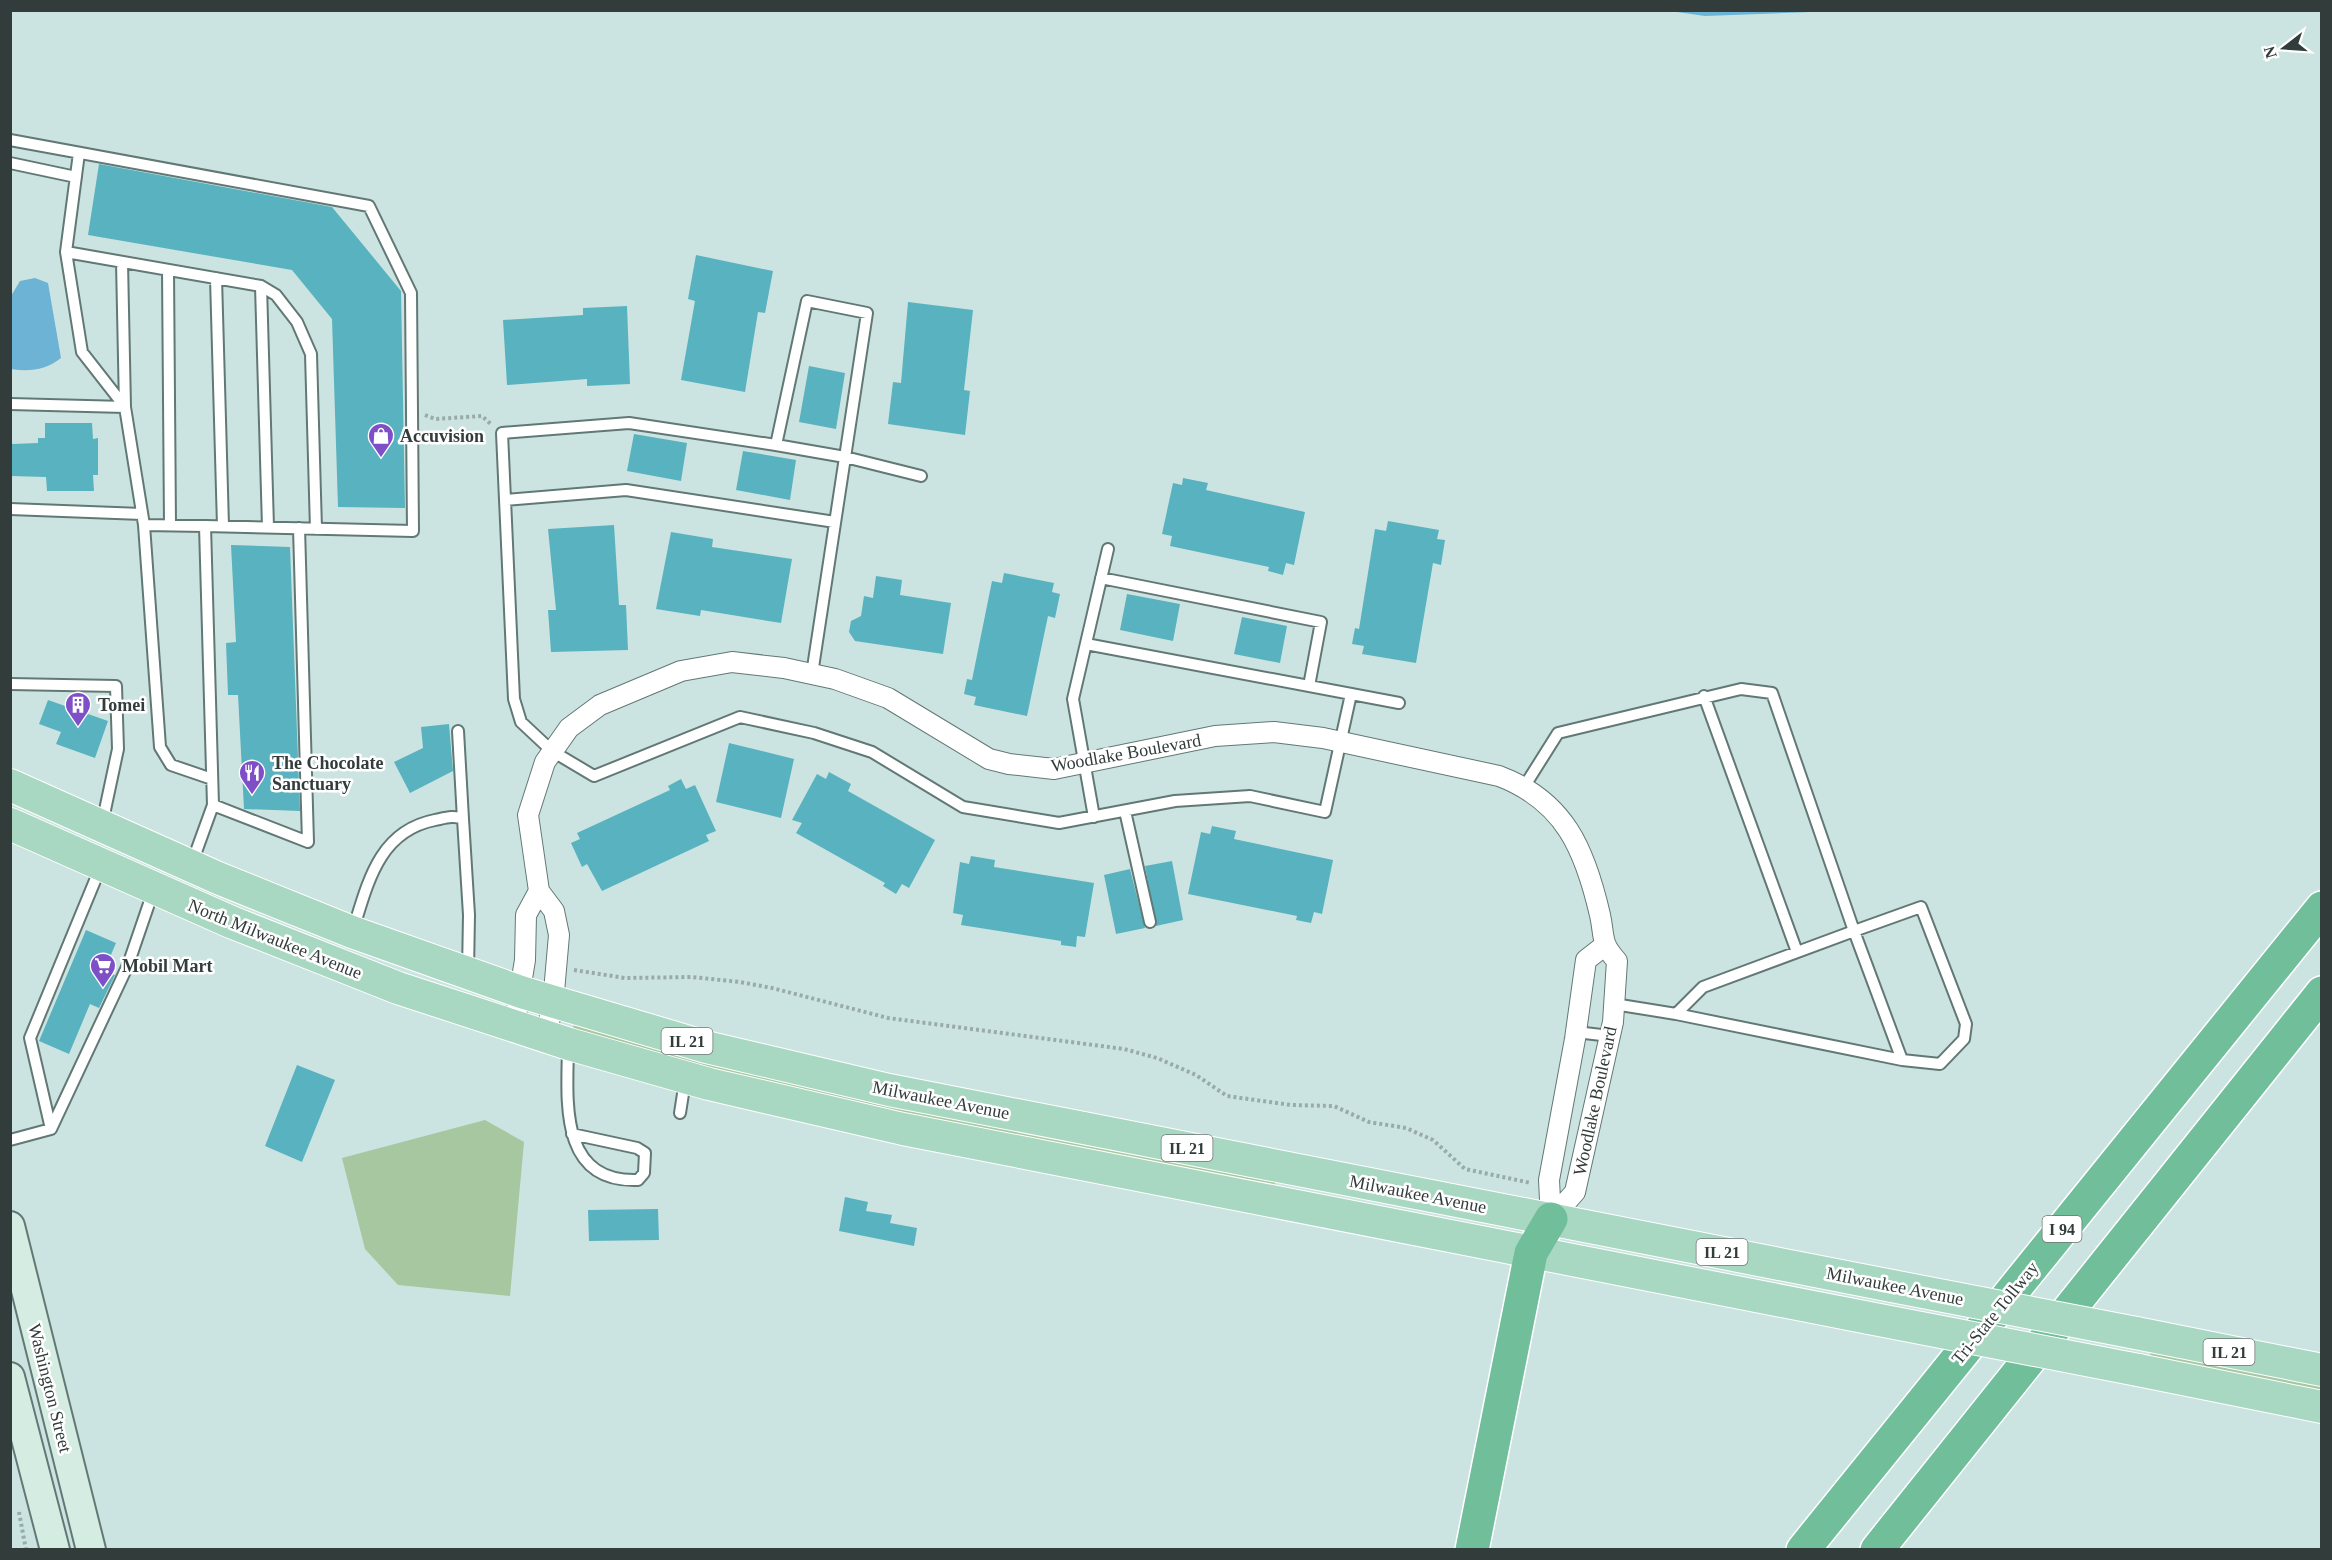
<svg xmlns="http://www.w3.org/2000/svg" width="2332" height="1560" font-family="Georgia,serif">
<rect width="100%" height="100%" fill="#cce4e1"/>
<path fill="#a6c7a0" d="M574 1025 1276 1179 1275 1184C1093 1156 908 1124 729 1076 676 1062 624 1045 572 1029Z
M485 1120 524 1142 510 1296 398 1285 365 1249 342 1158Z
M2154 1350 2321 1383V1394L2146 1359Z"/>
<path fill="#6cb3d5" d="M1670 11V10L1837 11 1705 16Z
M35 278 48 283 61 358C46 370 29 372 11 369V296L20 281Z"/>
<path fill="#59b2bf" d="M99 164 332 207 401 291 405 508 338 507 332 319 292 270 88 235Z
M696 255 773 271 765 313 758 312 745 392 681 380 695 301 688 299Z
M908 302 973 310 964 390 970 391 965 435 888 424 893 382 901 383Z
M627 306 630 384 587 386V379L507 385 503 320 583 315V308Z
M809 366 845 373 836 429 799 422Z
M45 423H92L93 439 98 438V475H93L94 491H47L46 477 11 476 12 444 38 443V438H45Z
M634 434 687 443 681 481 627 471Z
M743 451 796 460 790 500 736 490Z
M1183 478 1208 483 1206 490 1305 512 1294 565 1286 563 1283 575 1268 571 1269 567 1170 546 1172 536 1162 534 1173 483 1182 485Z
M1388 521 1439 530 1437 539 1445 540 1441 565 1433 563 1416 663 1362 654 1364 646 1352 644 1355 628 1359 629 1375 529 1386 531Z
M614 525 619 605H626L628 650 551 652 548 610H556L548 529Z
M671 532 713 539 712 547 792 559 781 623 701 610 700 616 656 609Z
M231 545 290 547 300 811 244 809 238 695H228L226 643 236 642Z
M1004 573 1054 583 1052 592 1060 594 1055 618 1048 616 1027 716 974 705 976 697 964 694 967 679 972 680 992 581 1002 583Z
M876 576 902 580 900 595 951 603 943 654 855 641 849 632 851 621 861 616 864 596 873 598Z
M1127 594 1180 604 1173 641 1120 630Z
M1242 617 1287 626 1280 663 1234 654Z
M48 700 108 721 95 758 56 744 61 732 39 724Z
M449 724 453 771 410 793 394 762 423 748 421 727Z
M729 743 794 759 781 818 716 802Z
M829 772 851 784 848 791 935 840 909 888 902 884 896 894 883 886 885 883 796 833 802 823 792 820 817 774 826 779Z
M681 779 686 789 695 785 716 831 706 835 709 841 602 891 587 864 582 867 571 843 580 839 577 833 670 790 668 786Z
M1212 826 1236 831 1234 839 1333 860 1322 914 1314 912 1311 923 1296 920 1297 916 1188 894 1201 832 1210 834Z
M971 856 995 860 994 867 1094 883 1085 937 1077 936 1076 947 1061 945V941L961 925 963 915 953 913 960 862 969 864Z
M1172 861 1183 920 1156 926 1145 866Z
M1130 869 1145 928 1116 934 1104 875Z
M86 930 116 943 104 971 115 975 99 1008 90 1004 69 1054 39 1041Z
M297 1065 335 1080 302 1162 265 1146Z
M845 1197 868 1202 866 1211 892 1215 890 1223 917 1228 914 1246 839 1231Z
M658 1209 659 1240 589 1241 588 1210Z"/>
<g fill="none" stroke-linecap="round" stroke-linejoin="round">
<defs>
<path id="lane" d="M10 140 369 206 411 293 413 531 205 526
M79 153 66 252 82 352 125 407
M10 163 76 177
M66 252 261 286 276 295 297 322 311 354 316 529
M122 262 125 407 144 525
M168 270 170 525
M216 278 223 526
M261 286 268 527
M10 404 125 407
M776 445 845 457 921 476
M505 500 626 490 835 522
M10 509 142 514
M1101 578 1321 622 1309 686
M1086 644 1399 703
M812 674 867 313 807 301 776 445 629 423 502 433 514 699 521 722 552 751 594 776 740 717 814 733 872 752 963 807 1059 823 1175 801 1250 796 1325 812 1351 694
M10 684 116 686 118 749 102 824
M1704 696 1797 952
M458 731 463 819
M1524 787 1558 733 1741 689 1772 693 1854 931 1921 907 1966 1024 1964 1039 1940 1064 1902 1060 1676 1014 1614 1004
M213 805 308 842 299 528
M1125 811 1150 922
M1094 817 1073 699 1108 549
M192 863 213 805 205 526 144 525 160 747 171 765 212 779
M353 930C368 882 379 831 435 820 445 818 454 815 463 819L469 915 468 971
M1676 1014 1703 987 1854 931 1902 1060
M1576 1032 1610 1036
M568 1047C567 1102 559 1183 638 1180L644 1173 645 1153 637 1148 572 1134
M680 1113 685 1081
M51 1129 30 1038 101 866
M10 1140 51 1129 128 965 153 892"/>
<path id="street" d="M514 1027 525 960 526 915 539 891
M546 1037 553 1003 559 935 554 911 539 891 528 815 545 762 569 728 600 705 681 671 732 662 784 668 835 679 888 698 989 759 1009 764 1054 769 1215 736 1274 732 1323 738 1499 776C1565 801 1585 850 1600 915 1605 938 1600 942 1617 961L1613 1022 1575 1192 1551 1219
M1551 1219 1549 1180 1575 1039 1586 960 1604 946"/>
<path id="secondary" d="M10 1226 91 1550
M10 1377 55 1550"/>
<path id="primary" d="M10 785 218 878 352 932 521 992 706 1047 889 1090 1892 1286
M10 824 231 922 398 988 569 1044 709 1084 903 1129 1869 1318
M2136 1333 2322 1370
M2138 1370 2322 1407"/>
<path id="highway" d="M1472 1550 1531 1253 1551 1219
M1803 1550 2322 908
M1877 1550 2322 993"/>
</defs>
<use href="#lane" stroke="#627875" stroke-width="14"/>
<use href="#street" stroke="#627875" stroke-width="22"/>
<use href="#secondary" stroke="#627875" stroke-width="32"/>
<use href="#primary" stroke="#fff" stroke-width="34"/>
<use href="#highway" stroke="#fff" stroke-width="36"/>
<path stroke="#98aba8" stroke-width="4" stroke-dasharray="3 3" stroke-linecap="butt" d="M425 415 435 419 482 416 492 425
M574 970 625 978 692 977 740 982 772 988 888 1018 1124 1049 1157 1058 1196 1075 1227 1096 1291 1105 1334 1106 1369 1122 1406 1128 1433 1140 1465 1169 1531 1183
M19 1512 26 1550"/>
<use href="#lane" stroke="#fff" stroke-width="10"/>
<use href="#street" stroke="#fff" stroke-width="20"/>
<use href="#secondary" stroke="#d4ece1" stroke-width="28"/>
<use href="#primary" stroke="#a9d8c2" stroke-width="32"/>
<use href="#highway" stroke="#70be9a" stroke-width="33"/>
<defs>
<path id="primary-bridge" d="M1892 1286 2136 1333
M1869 1318 2138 1370"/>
</defs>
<use href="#primary-bridge" stroke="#fff" stroke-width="34" stroke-linecap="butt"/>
<use href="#primary-bridge" stroke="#a9d8c2" stroke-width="32"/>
</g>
<defs>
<symbol id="shop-pin" viewBox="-11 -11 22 30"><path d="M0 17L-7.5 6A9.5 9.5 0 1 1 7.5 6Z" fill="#7e4fc7" stroke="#fff"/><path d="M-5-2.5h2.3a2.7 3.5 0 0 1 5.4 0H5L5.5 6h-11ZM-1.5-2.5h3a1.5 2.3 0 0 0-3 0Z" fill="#fff"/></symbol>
<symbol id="building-pin" viewBox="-11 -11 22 30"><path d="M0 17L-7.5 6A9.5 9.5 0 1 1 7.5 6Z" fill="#7e4fc7" stroke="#fff"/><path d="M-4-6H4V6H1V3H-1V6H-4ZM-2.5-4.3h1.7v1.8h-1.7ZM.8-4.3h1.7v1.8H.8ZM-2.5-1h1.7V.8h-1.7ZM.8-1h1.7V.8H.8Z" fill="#fff"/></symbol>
<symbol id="restaurant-pin" viewBox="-11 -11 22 30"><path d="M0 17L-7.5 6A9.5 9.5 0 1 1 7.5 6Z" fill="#7e4fc7" stroke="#fff"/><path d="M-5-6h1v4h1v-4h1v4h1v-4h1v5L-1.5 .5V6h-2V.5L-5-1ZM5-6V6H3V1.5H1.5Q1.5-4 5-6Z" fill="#fff"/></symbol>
<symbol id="supermarket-pin" viewBox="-11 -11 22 30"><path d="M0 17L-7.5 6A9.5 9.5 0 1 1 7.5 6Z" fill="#7e4fc7" stroke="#fff"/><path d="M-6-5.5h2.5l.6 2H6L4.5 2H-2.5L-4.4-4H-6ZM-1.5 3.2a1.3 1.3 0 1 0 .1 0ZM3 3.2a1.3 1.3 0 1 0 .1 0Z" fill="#fff"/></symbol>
</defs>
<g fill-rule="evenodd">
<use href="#shop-pin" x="366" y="421" width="30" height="40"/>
<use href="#building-pin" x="63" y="690" width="30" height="40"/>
<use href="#restaurant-pin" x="237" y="758" width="30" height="40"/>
<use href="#supermarket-pin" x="88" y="951" width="30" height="40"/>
</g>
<g text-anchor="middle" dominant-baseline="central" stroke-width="5" stroke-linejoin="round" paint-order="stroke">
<g fill="#fff" stroke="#707676" stroke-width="1.5">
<rect x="661.5" y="1028" width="51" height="26" rx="4.5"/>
<rect x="1161.5" y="1135" width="51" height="26" rx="4.5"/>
<rect x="2042.5" y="1216" width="39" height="26" rx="4.5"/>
<rect x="1696.5" y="1239" width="51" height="26" rx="4.5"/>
<rect x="2203.5" y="1339" width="51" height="26" rx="4.5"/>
</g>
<g font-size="16" font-weight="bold" fill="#323c3b">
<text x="687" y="1041">IL 21</text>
<text x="1187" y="1148">IL 21</text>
<text x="2062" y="1229">I 94</text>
<text x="1722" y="1252">IL 21</text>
<text x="2229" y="1352">IL 21</text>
</g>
<g font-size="18" font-weight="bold" fill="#323c3b" stroke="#fff" text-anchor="start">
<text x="400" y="436">Accuvision</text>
<text x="98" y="705">Tomei</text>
<text x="272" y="763">The Chocolate<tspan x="272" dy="21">Sanctuary</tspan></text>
<text x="122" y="966">Mobil Mart</text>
</g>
<g font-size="18" fill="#323c3b" stroke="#fff">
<text transform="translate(1126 753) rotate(-10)">Woodlake Boulevard</text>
<text transform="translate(275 939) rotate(22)">North Milwaukee Avenue</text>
<text transform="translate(941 1100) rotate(11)">Milwaukee Avenue</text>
<text transform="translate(1595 1101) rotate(-78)">Woodlake Boulevard</text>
<text transform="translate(1418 1194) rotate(11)">Milwaukee Avenue</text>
<text transform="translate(1895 1286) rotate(11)">Milwaukee Avenue</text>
<text transform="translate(1995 1313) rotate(-51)">Tri-State Tollway</text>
<text transform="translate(50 1388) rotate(76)">Washington Street</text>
</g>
</g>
<rect width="2332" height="1560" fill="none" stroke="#323c3b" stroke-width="24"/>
<g transform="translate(2284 48) rotate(253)" stroke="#ffffff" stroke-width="4.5" paint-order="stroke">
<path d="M0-4.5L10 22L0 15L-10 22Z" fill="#323c3b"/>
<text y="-9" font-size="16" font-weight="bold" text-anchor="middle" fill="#323c3b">N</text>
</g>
</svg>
